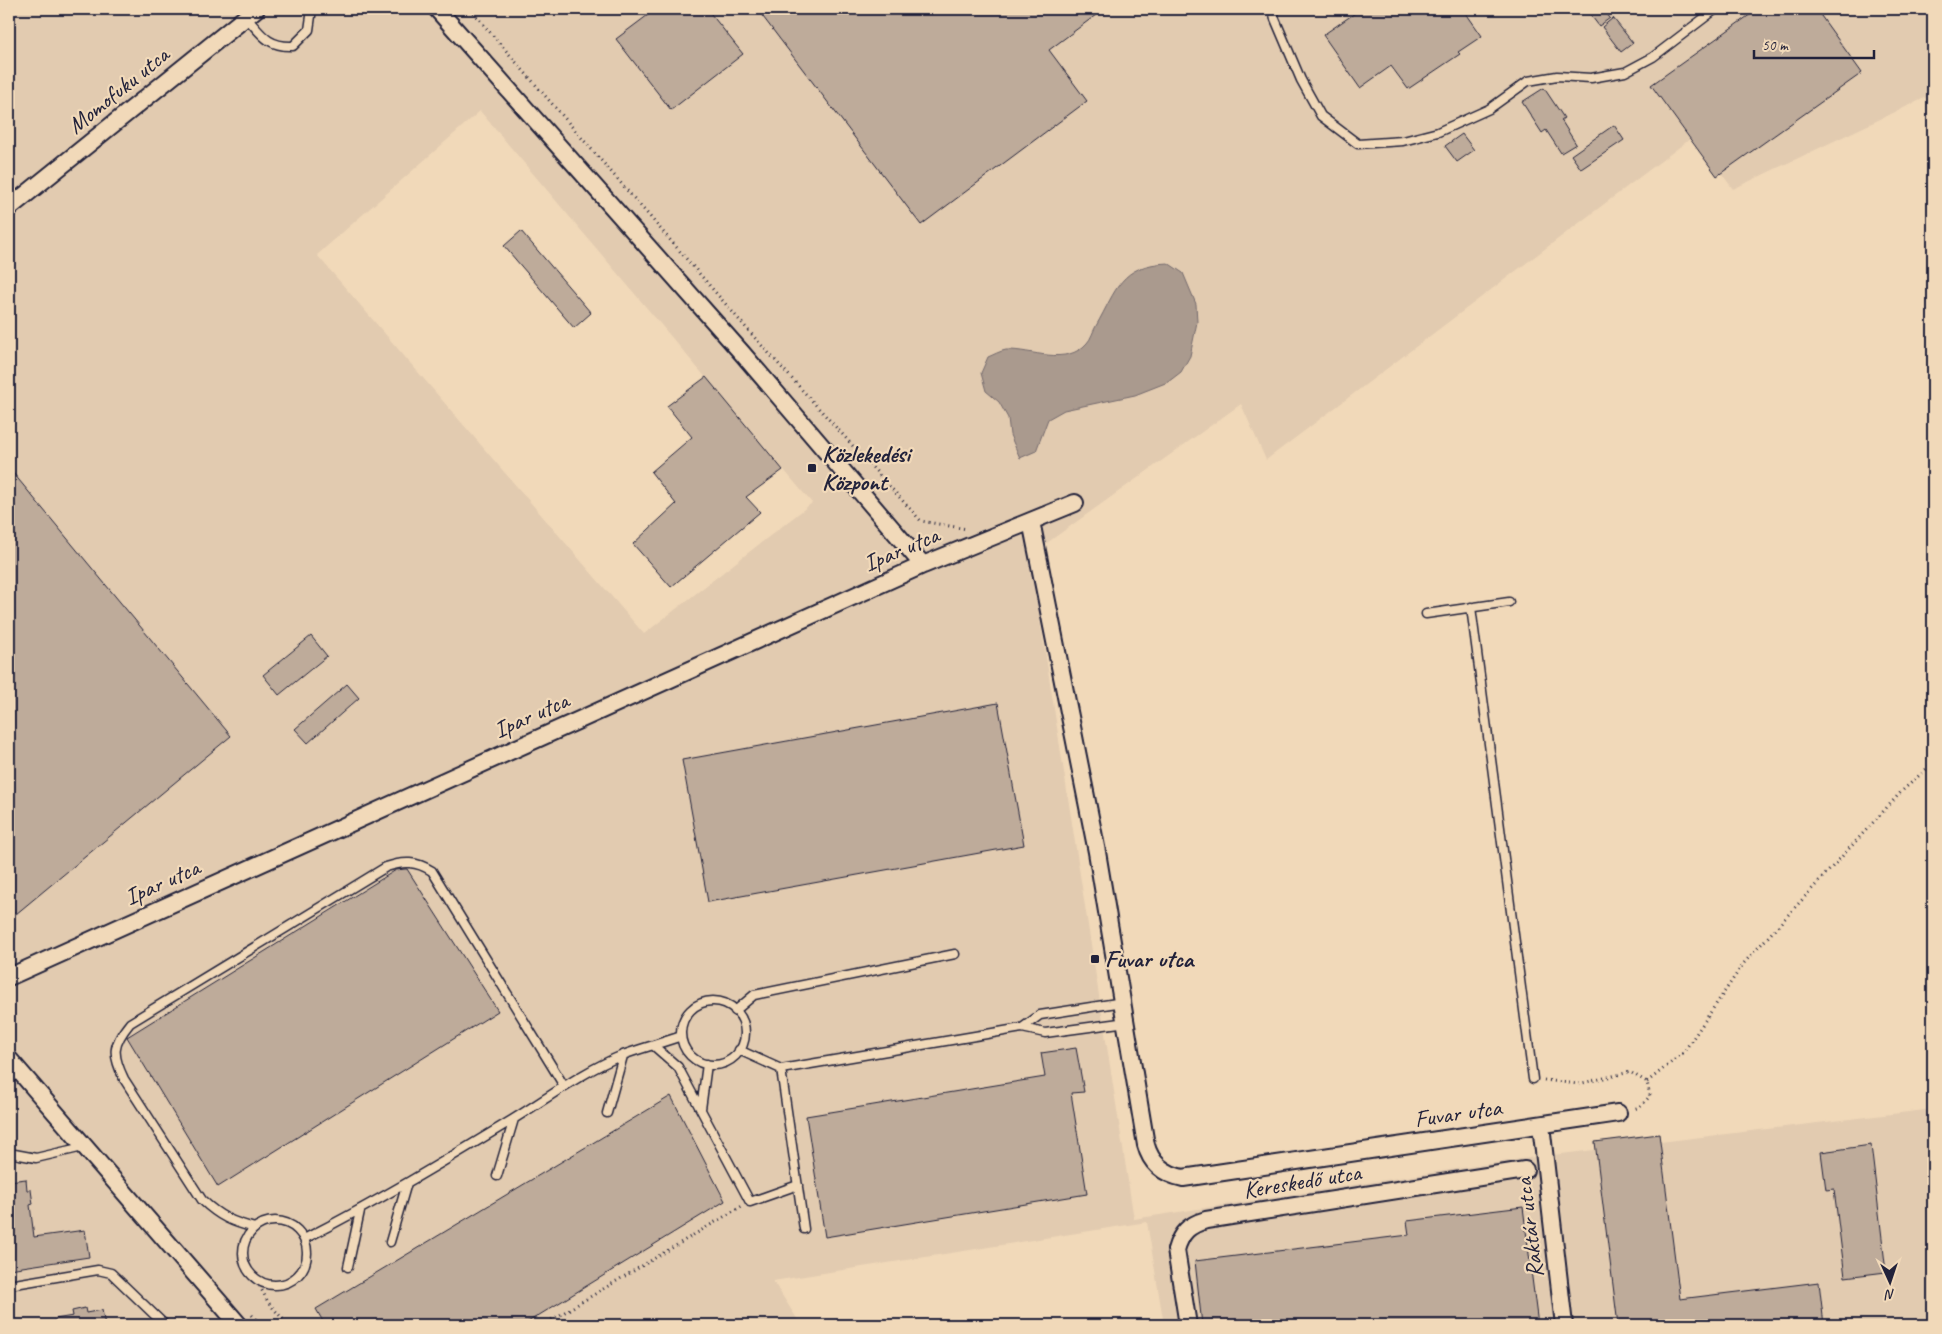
<svg xmlns="http://www.w3.org/2000/svg" width="1942" height="1334" font-family="Caveat,sans-serif">
<rect width="100%" height="100%" fill="#f1d9b9"/>
<filter id="ink" filterUnits="userSpaceOnUse"><feTurbulence type="fractalNoise" baseFrequency=".02" numOctaves="2"/><feDisplacementMap in="SourceGraphic" scale="10" xChannelSelector="R" yChannelSelector="G"/><feConvolveMatrix kernelMatrix="1 2 1 2 8 2 1 2 1" color-interpolation-filters="sRGB"/></filter>
<g filter="url(#ink)">
<path fill="#e2cbb0" fill-rule="evenodd" d="M9 9H1933V94L1733 189 1694 136 1266 460 1241 404 1030 555 1134 1219 1520 1159 1933 1109V1325H1164L1147 1222 773 1281 801 1325H9ZM480 111 812 503 644 634 317 255Z"/>
<path fill="#aa9a8e" stroke="#746a6d" d="M1168 263 1183 273 1196 304 1197 322 1190 356 1181 372 1168 382 1135 395 1064 410 1048 419 1036 451 1020 458 1010 435 1008 418 999 402 986 391 981 373 988 357C993 355 1000 351 1006 350 1032 349 1066 367 1087 343 1091 339 1093 331 1096 326 1117 289 1120 265 1168 263Z"/>
<path fill="#beab9a" stroke="#22223b" d="M656 9H707L743 54 671 110 616 39Z
M757 9H1104L1049 50 1087 101 921 225Z
M1361 9H1463L1482 36 1458 52 1460 54 1408 89 1391 66 1360 88 1323 35Z
M1586 9H1603L1610 18 1599 26Z
M1758 9H1816L1862 73 1717 176 1651 85Z
M1613 18 1633 43 1621 52 1602 27Z
M1544 88 1564 118 1561 120 1576 144 1561 153 1546 130 1542 133 1522 102Z
M1614 125 1624 140 1581 169 1571 155Z
M1462 134 1474 150 1457 162 1445 146Z
M521 231 591 313 574 328 504 246Z
M706 377 783 470 746 497 760 512 671 587 633 544 676 504 651 472 692 437 667 406Z
M9 468 231 736 16 914 9 905Z
M311 636 327 656 279 695 263 675Z
M347 684 359 698 308 743 295 729Z
M998 703 1024 845 708 902 682 760Z
M405 869H407L498 1011 218 1187 127 1037 396 870Z
M1076 1048 1084 1092 1071 1093 1087 1194 825 1237 806 1116 1045 1077 1041 1053Z
M671 1096 725 1201 523 1325H325L316 1309Z
M1659 1134 1680 1299 1819 1282 1824 1325H1618L1595 1142Z
M1871 1145 1886 1272 1845 1277 1834 1189 1826 1190 1821 1152Z
M26 1179 27 1190H31L33 1204 30 1205 34 1237 85 1230 89 1257 9 1269V1181Z
M1523 1207 1538 1325H1202L1195 1261 1409 1235 1407 1221Z
M85 1308 86 1313 102 1310 105 1325H56L55 1319 73 1316 72 1311Z"/>
<g fill="none" stroke-linecap="round" stroke-linejoin="round">
<defs>
<path id="service" d="M1273 9 1275 19 1301 80 1321 116 1358 144 1403 141 1438 132 1489 109 1528 81 1557 76 1591 78 1625 72 1653 57 1716 9
M246 17C262 35 268 47 293 46L309 30 312 9
M1471 607 1533 1079
M1426 614 1509 602
M681 1033a32 32 0 1 1 64 0a32 32 0 1 1-64 0Z
M735 1011 754 995 955 954
M1022 1028 1040 1015 1123 1002
M654 1046 678 1067 750 1202 798 1185
M739 1050 781 1069 1022 1028 1045 1033 1127 1022
M781 1069 804 1229
M701 1109 707 1064
M607 1113 623 1056
M9 1153 36 1158 83 1147
M497 1176 514 1119
M243 1253a32 32 0 1 1 64 0a32 32 0 1 1-64 0Z
M255 1228C232 1222 220 1217 202 1200L124 1079C112 1054 112 1045 130 1023L386 867C404 861 416 861 432 871L564 1086
M304 1239C375 1203 443 1162 512 1120 548 1098 583 1071 623 1055 642 1048 662 1043 681 1036
M390 1242 407 1183
M348 1267 360 1211
M9 1285 98 1270 111 1273 165 1325"/>
<path id="minor" d="M437 9 742 353 923 565
M9 208 256 9
M1031 521 1097 852 1146 1145C1151 1164 1164 1174 1183 1178L1618 1113
M9 977 923 565 1075 503
M9 1059 239 1325
M1541 1125 1564 1325
M1188 1325 1176 1250C1181 1232 1189 1225 1206 1220L1525 1170"/>
</defs>
<use href="#service" stroke="#22223b" stroke-width="11"/>
<use href="#minor" stroke="#22223b" stroke-width="20"/>
<path stroke="#22223b" stroke-width="3" stroke-dasharray="1 4" stroke-linecap="butt" d="M470 9 755 338 921 521 967 529
M1544 1080 1578 1084 1630 1072 1647 1082 1650 1096 1640 1107 1633 1109
M1647 1082 1683 1053 1744 963 1902 791 1933 763
M255 1277 268 1302 288 1325
M252 1315 262 1325
M543 1325 742 1206"/>
<use href="#service" stroke="#f1d9b9" stroke-width="8"/>
<use href="#minor" stroke="#f1d9b9" stroke-width="16"/>
</g>
</g>
<g fill="#22223b" stroke="#f1d9b9" stroke-width="2">
<rect x="807" y="463" width="10" height="10" rx="2.5"/>
<rect x="1090" y="954" width="10" height="10" rx="2.5"/>
</g>
<g text-anchor="middle" dominant-baseline="central" stroke-width="4.5" stroke-linejoin="round" paint-order="stroke">
<g font-size="24" fill="#22223b" stroke="#f1d9b9">
<text transform="translate(118 90) rotate(-39)">Momofuku utca</text>
<text transform="translate(901 549) rotate(-23)">Ipar utca</text>
<text transform="translate(531 715) rotate(-24)">Ipar utca</text>
<text transform="translate(162 882) rotate(-24)">Ipar utca</text>
<text transform="translate(1458 1113) rotate(-8)">Fuvar utca</text>
<text transform="translate(1302 1181) rotate(-9)">Kereskedő utca</text>
<text transform="translate(1529 1228) rotate(-97)">Raktár utca</text>
</g>
<g font-size="24" font-weight="bold" fill="#22223b" stroke="#f1d9b9" text-anchor="start">
<text x="822" y="454">Közlekedési<tspan x="822" dy="28">Központ</tspan></text>
<text x="1105" y="959">Fuvar utca</text>
</g>
</g>
<rect width="1942" height="1334" fill="none" stroke="#f1d9b9" stroke-width="30"/>
<rect x="15" y="15" width="1912" height="1304" fill="none" stroke="#22223b" stroke-width="2" filter="url(#ink)"/>
<g transform="translate(1890 1282) rotate(177)" stroke="#f1d9b9" stroke-width="4" paint-order="stroke">
<path d="M0-4L9 19L0 12L-9 19Z" fill="#22223b"/>
<text y="-8" font-size="14" font-weight="bold" text-anchor="middle" fill="#22223b">N</text>
</g>
<path d="M1754 50v8h120v-8" fill="none" stroke="#22223b" stroke-width="2.5"/>
<text x="1762" y="50" font-size="15" fill="#22223b" stroke="#f1d9b9" stroke-width="4" paint-order="stroke">50 m</text>
</svg>
